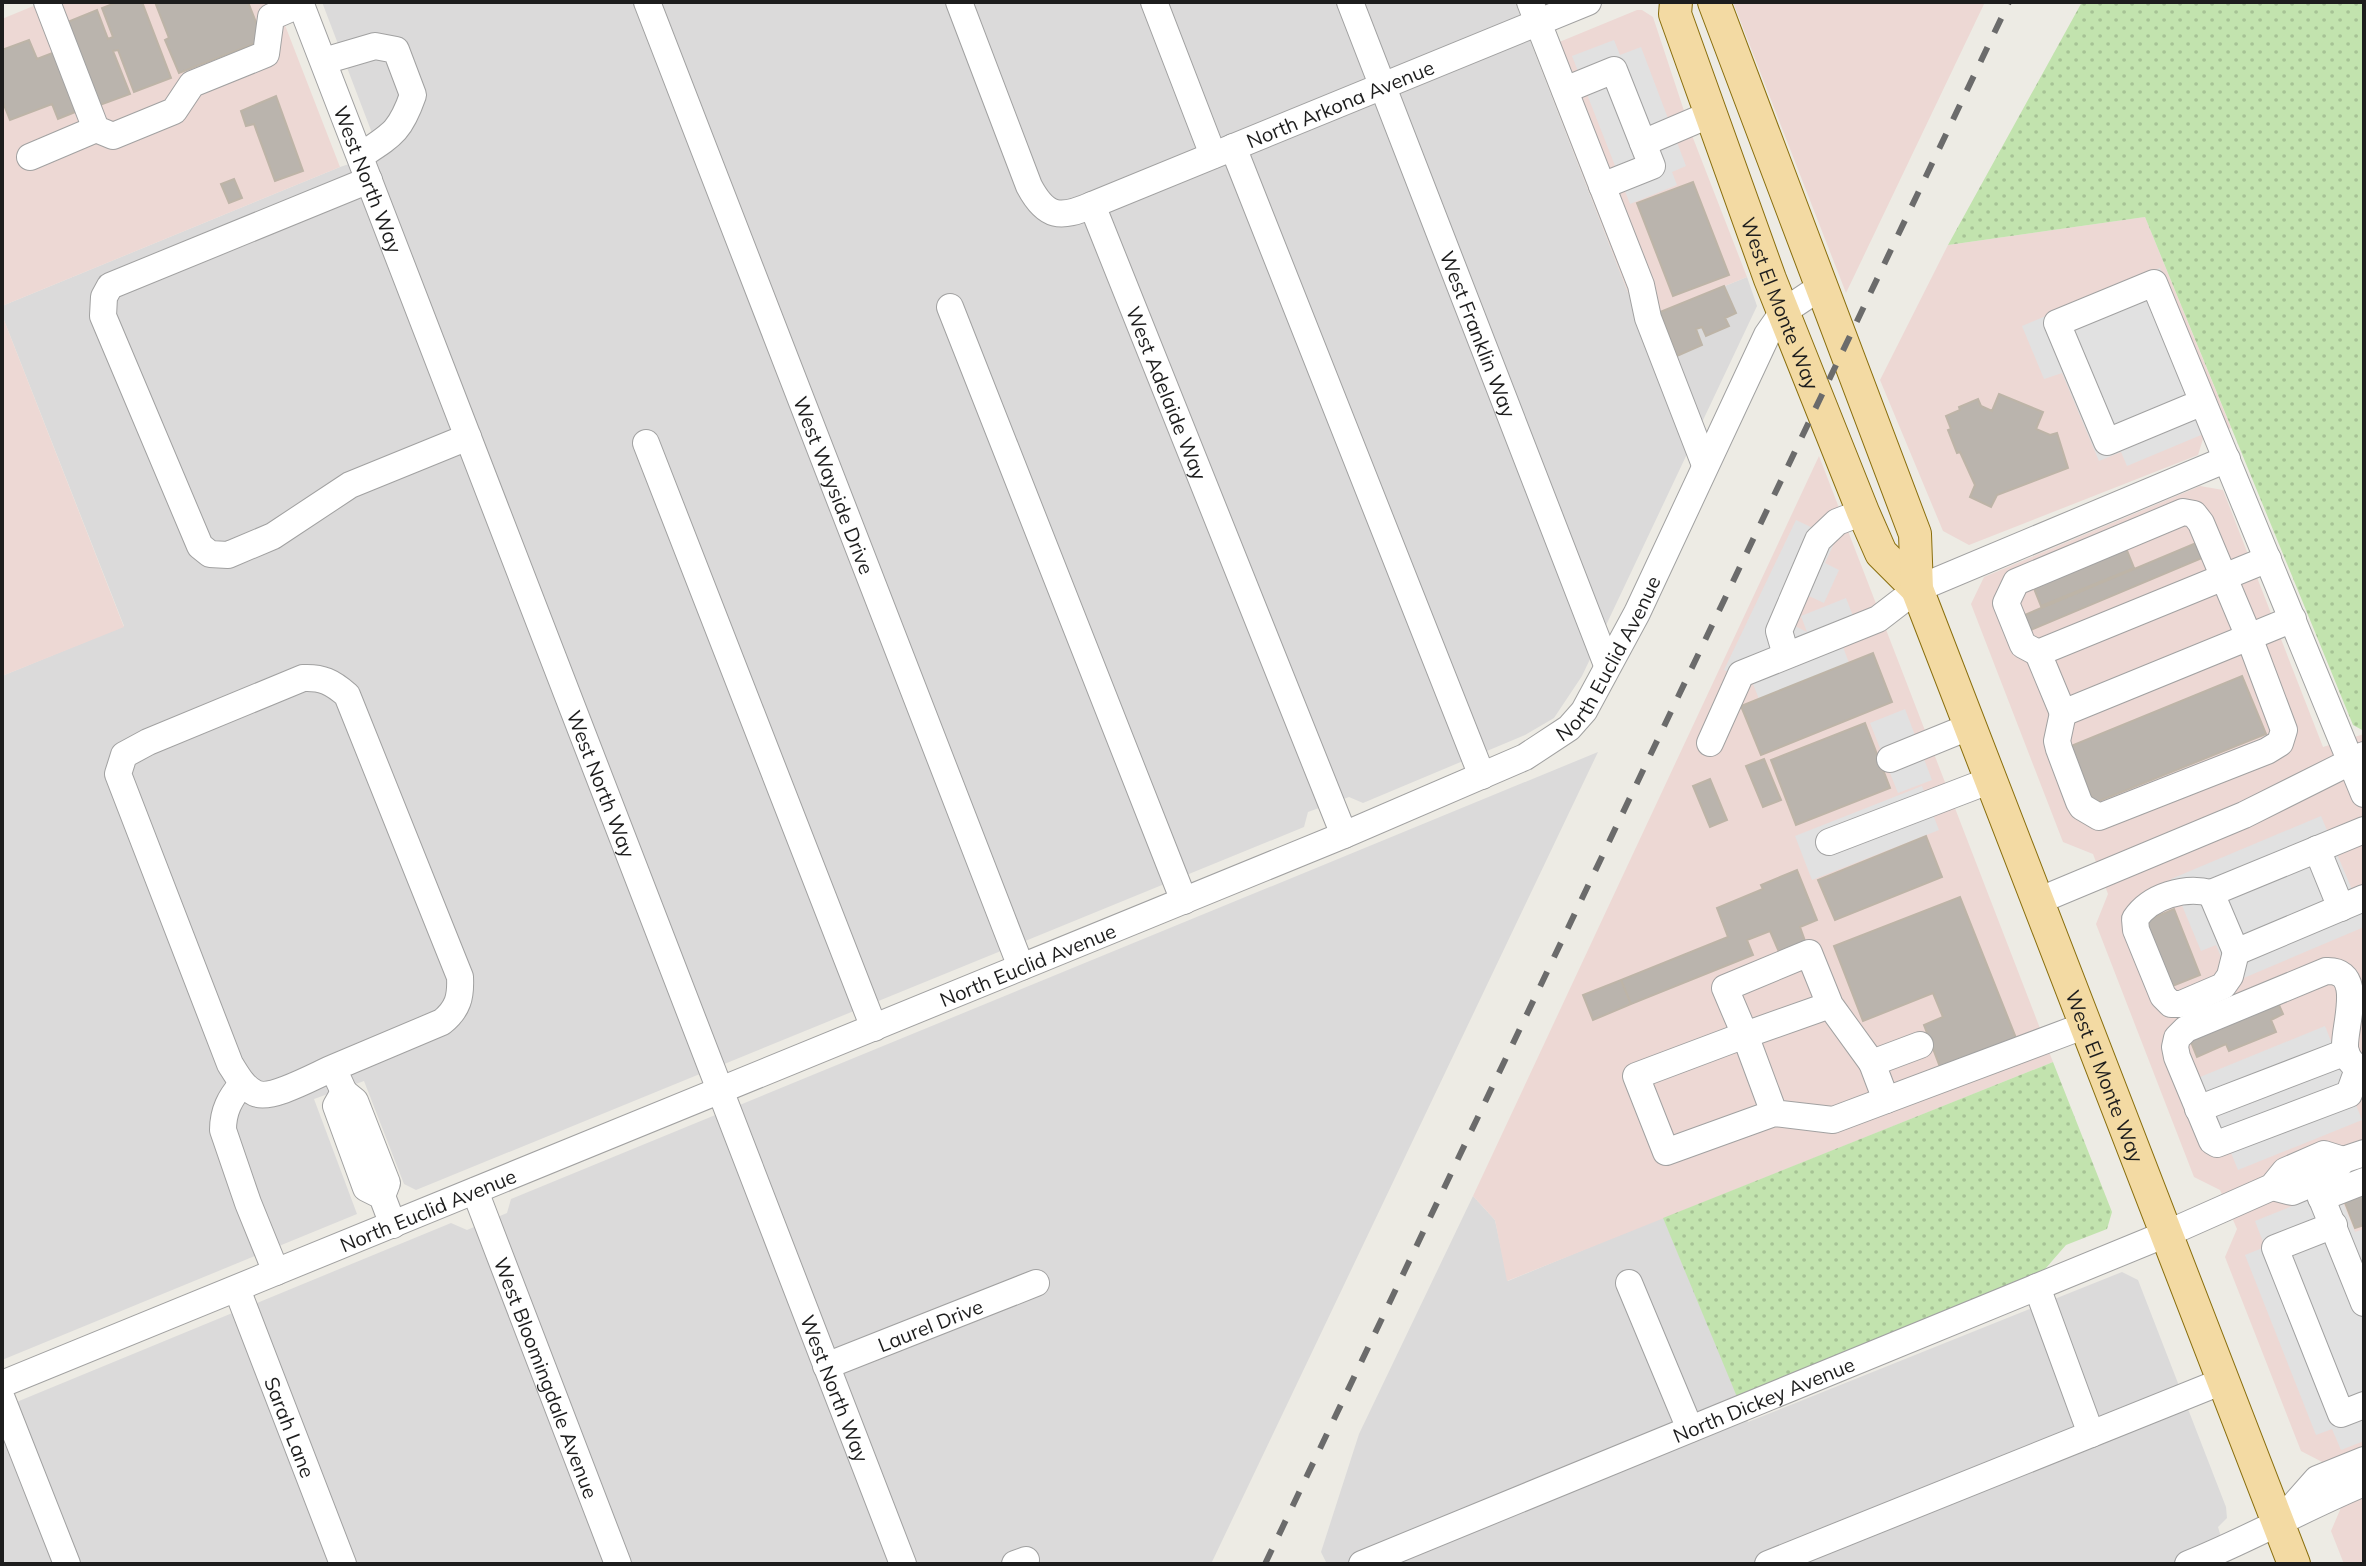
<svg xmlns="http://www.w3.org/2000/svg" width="2366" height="1566" font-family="Mulish,sans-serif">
<defs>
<pattern id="grass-dots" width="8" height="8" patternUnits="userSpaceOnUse" patternTransform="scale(2)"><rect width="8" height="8" fill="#c2e3ae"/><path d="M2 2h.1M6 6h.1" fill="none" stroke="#a6c295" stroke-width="1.8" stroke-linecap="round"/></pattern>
</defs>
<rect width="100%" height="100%" fill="#edebe4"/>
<path fill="#dbdada" d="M322 2H1515L1639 321 1747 277 1757 306 1582 676 1554 718 1525 735 1363 803 1349 797 1308 812 1304 827 416 1190 404 1184 364 1081 314 1099 357 1214 2 1360V676L124 626 2 315V306L340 167 380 154Z
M1598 752 1211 1564H2V1408L451 1223 467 1230 507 1213 511 1199Z
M1473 1196 1495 1220 1508 1281 1663 1217 1748 1422 2122 1272 2138 1280 2226 1507 2227 1518 2218 1527 2229 1564H1327L1321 1552 1359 1434Z"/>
<path fill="#edd8d4" d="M43 2H276L340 167 2 306V19Z
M1733 2H1985L1846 293Z
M1637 10H1642L1653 17 1693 138 1747 277 1639 321 1535 52Z
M2145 217 2231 428 2203 439 2198 455 1969 545 1943 531 1880 380 1948 245Z
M2 315 124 627 2 676Z
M1819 456 2053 1062 1507 1281 1495 1220 1473 1196Z
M2200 486 2223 490 2323 747 2364 734V1564H2344L2331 1531 2343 1503 2328 1465 2301 1451 2225 1257 2237 1229 2220 1190 2194 1177 2096 924 2108 894 2093 854 2063 842 1971 604 1984 577Z"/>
<path fill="url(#grass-dots)" d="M2082 2H2364V731L2353 725 2145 217 1948 245Z
M2053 1062 2112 1212 2107 1229 2066 1245 2039 1276 1737 1397 1663 1218Z"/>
<path fill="#e1e1e1" d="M1614 40 1620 55 1641 47 1686 166 1672 172 1677 185 1630 204 1572 56Z
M2160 268 2225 425 2127 466 2121 452 2099 461 2062 373 2044 379 2022 326Z
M1796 520 1836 539 1825 563 1839 570 1824 603 1809 596 1795 626 1807 632 1801 616 1846 598 1862 639 1843 647 1849 663 1759 699 1753 684 1724 670Z
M1905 709 1932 780 1898 793 1870 723Z
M1922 786 1939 830 1812 880 1795 836Z
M2321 816 2364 918V927L2232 983 2216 945 2201 951 2171 879Z
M2325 1026 2362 1120 2238 1170 2200 1077Z
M2337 1188 2355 1232 2364 1229V1441L2341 1450 2332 1429 2316 1435 2245 1255 2265 1247 2255 1221Z"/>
<path fill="#bab4ad" stroke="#bdb4a7" stroke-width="2" d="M118 2H142L171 78 134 92 118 50 113 51 130 94 97 106 65 23 97 10 108 39 113 37 102 8Z
M155 2H248L263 40 179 73 165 40 169 38Z
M29 40 37 59 55 52 78 111 58 119 52 104 10 120 2 100V50Z
M276 96 303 171 275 181 254 124 246 126 241 111Z
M234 179 242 198 229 203 221 184Z
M1693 182 1729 275 1673 296 1637 203Z
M1724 286 1736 313 1725 318 1729 326 1706 336 1702 327 1696 329 1702 345 1677 356 1660 312Z
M1999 394 2043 412 2036 429 2050 435 2057 433 2068 468 1997 495 1991 507 1970 497 1975 485 1960 452 1957 453 1948 430 1951 429 1946 416 1960 410 1959 407 1978 399 1981 406 1992 411Z
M2124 543 2134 568 2041 606 2031 581Z
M2196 543 2202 558 2026 632 2020 617Z
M1873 653 1892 702 1761 755 1741 706Z
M2242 676 2266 734 2094 803 2071 746Z
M1865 723 1890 788 1796 825 1771 760Z
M1764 759 1781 800 1763 807 1746 766Z
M1710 779 1727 820 1710 827 1693 786Z
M1926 836 1942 877 1835 920 1818 880Z
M1797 870 1817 920 1800 927 1805 941 1779 952 1770 931 1747 940 1753 955 1631 1004 1621 980 1728 937 1717 908 1763 889 1761 885Z
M1960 897 2016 1038 1940 1067 1924 1025 1943 1017 1933 993 1863 1021 1834 946Z
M2174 909 2200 975 2165 989 2139 924Z
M1621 980 1631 1004 1593 1020 1583 995Z
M2275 996 2283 1014 2271 1020 2276 1032 2229 1051 2226 1044 2197 1057 2189 1037Z
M2364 1186V1225L2355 1228 2342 1195Z"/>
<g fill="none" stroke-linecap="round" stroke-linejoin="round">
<defs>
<g id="minor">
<path d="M47 2 96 129 113 136 174 111 192 84 266 54 271 17 301 4"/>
<path id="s1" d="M300 2 903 1564"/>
<path id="s2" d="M647 2 1021 967"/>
<path id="s3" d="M959 2 1029 186C1046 218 1060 219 1092 205L1344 835"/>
<path d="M1154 2 1213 155"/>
<path id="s4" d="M1350 2 1607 665"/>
<path d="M1530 2 1641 285 1648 318 1705 465"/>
<path d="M324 61 375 46 396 50 413 95C400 132 392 135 360 156"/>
<path d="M1565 90 1614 70 1652 166 1602 186"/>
<path d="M1643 143 1711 114"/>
<path d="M1233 147 1482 776"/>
<path d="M30 157 96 129"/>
<path d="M369 180 110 286 104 297 103 316 200 546 210 554 228 555 273 536 350 485 468 437"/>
<path id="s5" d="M1092 205 1588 2"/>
<path d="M950 307 1184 901"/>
<path d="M2203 402 2107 442 2057 323 2154 283 2364 794"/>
<path d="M646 443 874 1028"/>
<path d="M2268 559 2038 653 2063 713 2293 619"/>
<path d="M2038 653 2023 645 2006 603 2016 582 2183 512 2194 514 2201 523 2249 637 2284 730 2280 743 2267 751 2099 817 2082 807 2079 802 2059 749 2057 741 2063 713"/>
<path d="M1786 655 1779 631 1818 540 1837 522 1863 512"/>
<path d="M1710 743 1741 674 1878 619 1917 589 2227 459"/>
<path d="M1890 759 1971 726"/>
<path d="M2364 830 2211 893 2236 952 2364 898"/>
<path d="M1829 842 1991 780"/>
<path d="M2317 849 2341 908"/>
<path d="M2211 893C2185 886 2150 896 2135 919L2136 930 2163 996 2171 1004H2181L2223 986 2230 976 2236 952"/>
<path d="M2038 901 2244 815 2364 755"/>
<path d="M1830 1005 1809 953 1725 988 1745 1035 1830 1005 1872 1063"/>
<path d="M333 1068 442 1022C458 1009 461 997 460 977L347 695C332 682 322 677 303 678L148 742 124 755 118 774 230 1064C237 1075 243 1087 255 1093 271 1101 316 1075 333 1068L344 1092"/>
<path d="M2358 1069C2352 1063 2345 1057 2345 1047 2344 1025 2366 969 2326 971L2186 1029 2177 1038 2175 1047 2177 1057 2212 1141 2217 1144 2349 1094 2358 1069 2364 1067"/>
<path d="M242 1084C230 1098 223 1111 223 1130L248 1203 276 1272"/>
<path d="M1886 1100 1872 1063 1920 1045"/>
<path d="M2198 1109 2346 1052"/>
<path d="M1774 1113 1745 1035 1636 1076 1666 1152 1774 1113 1833 1120 2086 1025"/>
<path d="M2315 1182 2364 1303"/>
<path d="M2272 1187 2292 1192 2330 1176 2343 1160 2364 1153"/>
<path id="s6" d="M475 1191 618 1564"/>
<path d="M382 1196 387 1183 355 1101 344 1092 336 1106 366 1188 382 1196 393 1225"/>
<path d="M2321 1198 2364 1181"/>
<path d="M2334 1225 2275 1248 2341 1414 2364 1405"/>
<path d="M1629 1283 1690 1429"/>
<path d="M2037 1287 2091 1434"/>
<path id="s7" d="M237 1289 343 1564"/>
<path id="s8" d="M826 1366 1036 1283"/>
<path id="s9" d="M2 1384 1344 835 1525 757 1569 728 1584 711 1637 613 1767 335 1783 312 1822 286"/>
<path d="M2 1399 67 1564"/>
<path d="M2288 1512 2317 1479 2364 1460"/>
<path d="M1015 1564 1026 1560"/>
<path id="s10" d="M1362 1564 2166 1234 2272 1187 2285 1171 2324 1154 2343 1160"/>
<path d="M1768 1564 2223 1381"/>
<path d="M2188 1564C2248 1540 2304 1508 2364 1483"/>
</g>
<g id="major">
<path id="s11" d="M1676 2 1675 14 1770 279 1863 512 1881 553 1917 589"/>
<path id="s12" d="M1714 2 1915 534 1917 589 2294 1564"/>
</g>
</defs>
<use href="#minor" stroke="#a1a1a1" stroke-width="28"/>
<use href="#major" stroke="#896e0d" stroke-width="34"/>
<use href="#minor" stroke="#fff" stroke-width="26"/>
<use href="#major" stroke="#f3daa3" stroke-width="32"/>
<path stroke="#6b6b6b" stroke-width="6" stroke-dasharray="16 16" stroke-linecap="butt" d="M1265 1564 2009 2"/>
</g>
<g text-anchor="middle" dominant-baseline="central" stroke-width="6" stroke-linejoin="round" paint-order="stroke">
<g font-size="20" fill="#1d1d1d" stroke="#fff">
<text stroke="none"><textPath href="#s5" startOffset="268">North Arkona Avenue</textPath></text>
<text stroke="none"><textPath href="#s1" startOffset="190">West North Way</textPath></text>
<text stroke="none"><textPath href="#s11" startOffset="320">West El Monte Way</textPath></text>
<text stroke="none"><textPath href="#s4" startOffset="356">West Franklin Way</textPath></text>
<text stroke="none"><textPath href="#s3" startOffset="476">West Adelaide Way</textPath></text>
<text stroke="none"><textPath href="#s2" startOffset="518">West Wayside Drive</textPath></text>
<text stroke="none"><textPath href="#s9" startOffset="1780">North Euclid Avenue</textPath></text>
<text stroke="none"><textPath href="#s1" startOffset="838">West North Way</textPath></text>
<text stroke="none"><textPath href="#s9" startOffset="1108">North Euclid Avenue</textPath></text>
<text stroke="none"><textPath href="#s12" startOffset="1146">West El Monte Way</textPath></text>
<text stroke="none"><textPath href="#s9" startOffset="460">North Euclid Avenue</textPath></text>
<text stroke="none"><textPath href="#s8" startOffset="112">Laurel Drive</textPath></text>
<text stroke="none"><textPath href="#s6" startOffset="200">West Bloomingdale Avenue</textPath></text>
<text stroke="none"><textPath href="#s1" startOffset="1486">West North Way</textPath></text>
<text stroke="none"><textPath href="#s10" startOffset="434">North Dickey Avenue</textPath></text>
<text stroke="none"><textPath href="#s7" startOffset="148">Sarah Lane</textPath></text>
</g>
</g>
<rect width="2366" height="1566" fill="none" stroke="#1d1d1d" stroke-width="8"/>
</svg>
